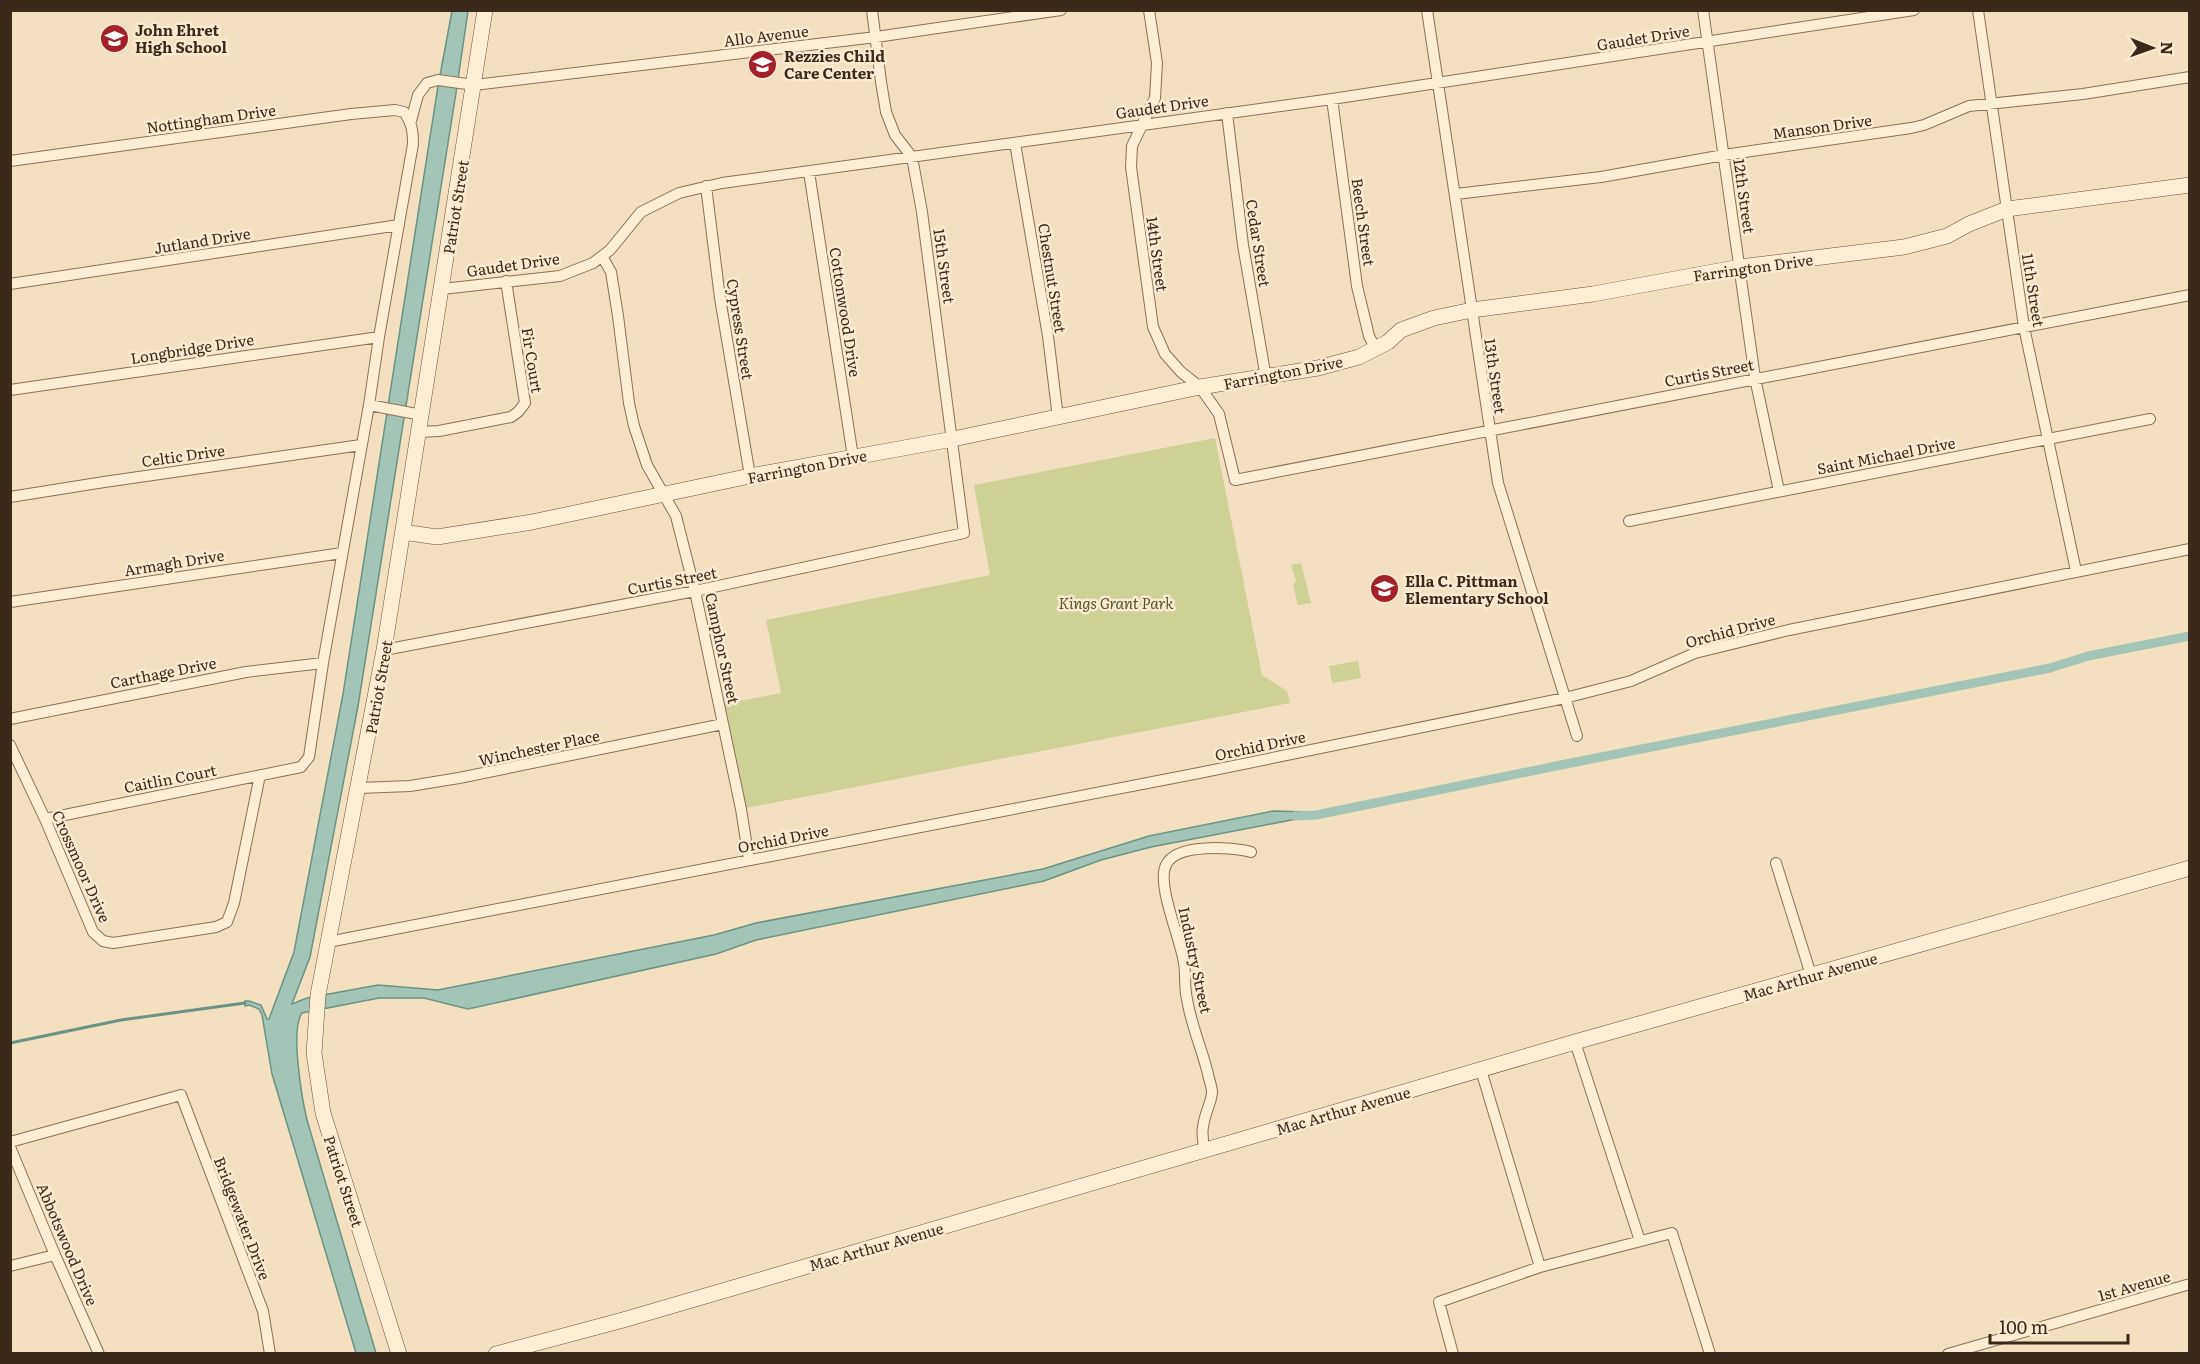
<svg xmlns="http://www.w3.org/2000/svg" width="2200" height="1364" font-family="Literata,serif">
<rect width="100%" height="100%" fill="#f2e0c1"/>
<path fill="#ced194" d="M1215 438 1262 675 1287 691 1290 703 741 809 719 705 781 693 766 620 990 575 974 485Z
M1301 563 1311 603 1298 605 1293 585 1296 581 1291 565Z
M1358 661 1361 678 1332 683 1329 666Z"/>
<path fill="#a4c4b8" stroke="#6a9386" stroke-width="1.5" d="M452 11H468L456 93 358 706 310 957 292 1004 307 998 378 985 438 990 714 935 756 923 1043 869 1149 836 1273 811 1307 812V817L1151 847 1101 860 1044 881 756 940 716 954 468 1009 424 998H379L302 1013C290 1029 302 1099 307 1120L376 1353H356L272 1074 262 1015 259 1009 249 1005 245 1006V1001H249L261 1005 267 1019H269L294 952 343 694 438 86Z"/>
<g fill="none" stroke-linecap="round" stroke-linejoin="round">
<path stroke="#6a9386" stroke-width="3" d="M10 1043 121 1020 245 1003"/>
<path stroke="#a4c4b8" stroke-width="9" d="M1295 816 1316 815 1556 766 2050 668 2088 656 2190 636"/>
<defs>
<path id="street" d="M1149 10 1157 63 1155 98 1132 146 1131 167 1153 327 1165 354 1181 372 1200 387 1219 414 1235 480 2190 295
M1427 10 1498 483 1577 736
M1703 10 1755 378 1779 491
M1978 10 2024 327 2076 571
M1332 99 1357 286 1369 336 1375 348
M1227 113 1243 245 1266 378
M411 121 418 95 427 83 438 80 474 85 876 37 1061 10
M1015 143 1048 336 1058 418
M10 161 351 114 395 110 404 112C412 123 413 131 413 144L379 337 369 405 323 663 309 757 301 767 45 819
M809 172 853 457
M706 186 720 298 750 476
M1456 194 1601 177 1724 155 1911 128 1924 125 1969 106 2083 94 2190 77
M602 256 611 272 618 316 629 403 634 426 647 465 676 516 695 591 741 809 749 860
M10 284 399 225
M442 289 560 276 593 263 610 250 641 212 679 193 722 183 1332 99 1914 10
M10 390 379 337
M369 405 422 415
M420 432 439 431 511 417 518 412 525 403 506 281
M10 497 104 482 361 445
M1629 521 2150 419
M10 602 342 553
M384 650 695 591 964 533 922 212 912 157 895 135 886 112 881 82 872 10
M10 719 246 672 323 663
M10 745 45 819 93 932 103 941 113 943 216 927 227 922 234 903 260 775
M359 788 410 786 459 778 723 724
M1776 863 1811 975
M328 942 1199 773 1565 698 1631 681 1695 653 1789 630 2190 549
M1575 1042 1640 1241
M1481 1070 1540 1267
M10 1142 181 1095 263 1311 270 1354
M10 1147 55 1255 99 1354
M1205 1150C1200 1133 1203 1122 1209 1105 1210 1102 1212 1096 1212 1092 1212 1087 1209 1080 1208 1074 1202 1049 1191 1025 1187 999 1184 988 1186 975 1184 963 1181 940 1156 884 1166 865 1176 843 1232 847 1251 852
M10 1266 55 1255
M1453 1354 1439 1302 1540 1267 1672 1233 1710 1354
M1948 1354 2190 1284"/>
<path id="secondary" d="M403 532 437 537 532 522 750 476 953 439 1200 387 1318 368 1359 357 1388 342 1401 330 1434 318 1472 310 1593 294 1740 267 1904 247 1947 236 1969 224 2007 209 2190 185
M399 1354 323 1113 314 1053 318 995 384 650 485 10
M496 1354 623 1320 1575 1042 2190 868"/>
</defs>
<use href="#street" stroke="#8d7056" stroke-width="12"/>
<use href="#secondary" stroke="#6f503a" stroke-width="16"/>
<use href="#street" stroke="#fcedd5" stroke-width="10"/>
<use href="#secondary" stroke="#fcedd5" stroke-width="15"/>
</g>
<defs>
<symbol id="school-disc" viewBox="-11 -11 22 22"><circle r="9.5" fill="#a2212b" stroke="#f9ead1"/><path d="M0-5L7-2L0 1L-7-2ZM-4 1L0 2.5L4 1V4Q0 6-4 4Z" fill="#fff"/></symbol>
</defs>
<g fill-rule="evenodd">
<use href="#school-disc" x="98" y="22" width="33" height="33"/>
<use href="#school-disc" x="746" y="48" width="33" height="33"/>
<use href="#school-disc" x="1368" y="572" width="33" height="33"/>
</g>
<g text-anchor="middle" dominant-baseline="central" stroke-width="5" stroke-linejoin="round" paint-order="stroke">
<g font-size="15" font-weight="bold" fill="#3b291c" stroke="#f9ead1" text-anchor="start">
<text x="135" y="29">John Ehret<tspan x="135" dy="17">High School</tspan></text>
<text x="784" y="55">Rezzies Child<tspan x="784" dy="17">Care Center</tspan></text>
<text x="1405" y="580">Ella C. Pittman<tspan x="1405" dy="17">Elementary School</tspan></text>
</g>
<g font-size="15" fill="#3b291c" stroke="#f9ead1">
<text transform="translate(766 35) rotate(-7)">Allo Avenue</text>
<text transform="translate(1643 37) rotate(-9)">Gaudet Drive</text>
<text transform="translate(1162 106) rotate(-8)">Gaudet Drive</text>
<text transform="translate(211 118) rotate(-8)">Nottingham Drive</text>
<text transform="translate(1822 126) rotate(-8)">Manson Drive</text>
<text transform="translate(1745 196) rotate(82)">12th Street</text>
<text transform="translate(455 207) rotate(-81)">Patriot Street</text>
<text transform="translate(1364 222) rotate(82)">Beech Street</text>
<text transform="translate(202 240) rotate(-9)">Jutland Drive</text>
<text transform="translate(1259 243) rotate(81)">Cedar Street</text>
<text transform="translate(1158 254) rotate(82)">14th Street</text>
<text transform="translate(513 264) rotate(-8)">Gaudet Drive</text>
<text transform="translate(945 266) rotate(82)">15th Street</text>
<text transform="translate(1753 267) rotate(-8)">Farrington Drive</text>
<text transform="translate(1053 278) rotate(81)">Chestnut Street</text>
<text transform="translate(2034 290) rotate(81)">11th Street</text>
<text transform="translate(846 312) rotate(81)">Cottonwood Drive</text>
<text transform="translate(741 329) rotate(81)">Cypress Street</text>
<text transform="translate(192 348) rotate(-9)">Longbridge Drive</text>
<text transform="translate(533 360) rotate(81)">Fir Court</text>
<text transform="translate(1283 372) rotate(-11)">Farrington Drive</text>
<text transform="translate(1709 372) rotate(-11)">Curtis Street</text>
<text transform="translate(1496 376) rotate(82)">13th Street</text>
<text transform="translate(183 455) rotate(-8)">Celtic Drive</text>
<text transform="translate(1886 455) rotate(-11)">Saint Michael Drive</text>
<text transform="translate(807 466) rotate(-11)">Farrington Drive</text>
<text transform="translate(174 562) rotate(-9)">Armagh Drive</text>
<text transform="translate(672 580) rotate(-11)">Curtis Street</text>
<text transform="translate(1730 630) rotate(-15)">Orchid Drive</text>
<text transform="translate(723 648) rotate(78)">Camphor Street</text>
<text transform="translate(163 672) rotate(-11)">Carthage Drive</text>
<text transform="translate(378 687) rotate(-80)">Patriot Street</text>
<text transform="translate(1260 745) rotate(-12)">Orchid Drive</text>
<text transform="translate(539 747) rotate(-12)">Winchester Place</text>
<text transform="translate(170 778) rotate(-11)">Caitlin Court</text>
<text transform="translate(783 838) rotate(-11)">Orchid Drive</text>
<text transform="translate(82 866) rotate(66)">Crossmoor Drive</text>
<text transform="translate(1196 960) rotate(78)">Industry Street</text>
<text transform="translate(1810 976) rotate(-16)">Mac Arthur Avenue</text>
<text transform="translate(1343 1110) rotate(-16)">Mac Arthur Avenue</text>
<text transform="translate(344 1181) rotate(72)">Patriot Street</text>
<text transform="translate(243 1218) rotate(69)">Bridgewater Drive</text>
<text transform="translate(68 1244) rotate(67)">Abbotswood Drive</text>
<text transform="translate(876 1246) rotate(-16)">Mac Arthur Avenue</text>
<text transform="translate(2134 1285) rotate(-16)">1st Avenue</text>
</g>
<g font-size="15" font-style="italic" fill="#4f5a21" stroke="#f9ead1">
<text x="1116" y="602">Kings Grant Park</text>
</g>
</g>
<rect width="2200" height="1364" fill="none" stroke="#3b291c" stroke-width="24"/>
<g transform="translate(2152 48) rotate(91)" stroke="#f9ead1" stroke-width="4.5" paint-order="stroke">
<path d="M0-4.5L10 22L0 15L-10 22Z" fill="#3b291c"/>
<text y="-9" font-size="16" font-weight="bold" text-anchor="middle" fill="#3b291c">N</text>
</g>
<path d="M1990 1334v9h138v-9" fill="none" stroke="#3b291c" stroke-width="3"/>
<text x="1999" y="1334" font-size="18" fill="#3b291c" stroke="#f9ead1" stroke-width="4.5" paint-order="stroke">100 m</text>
</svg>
